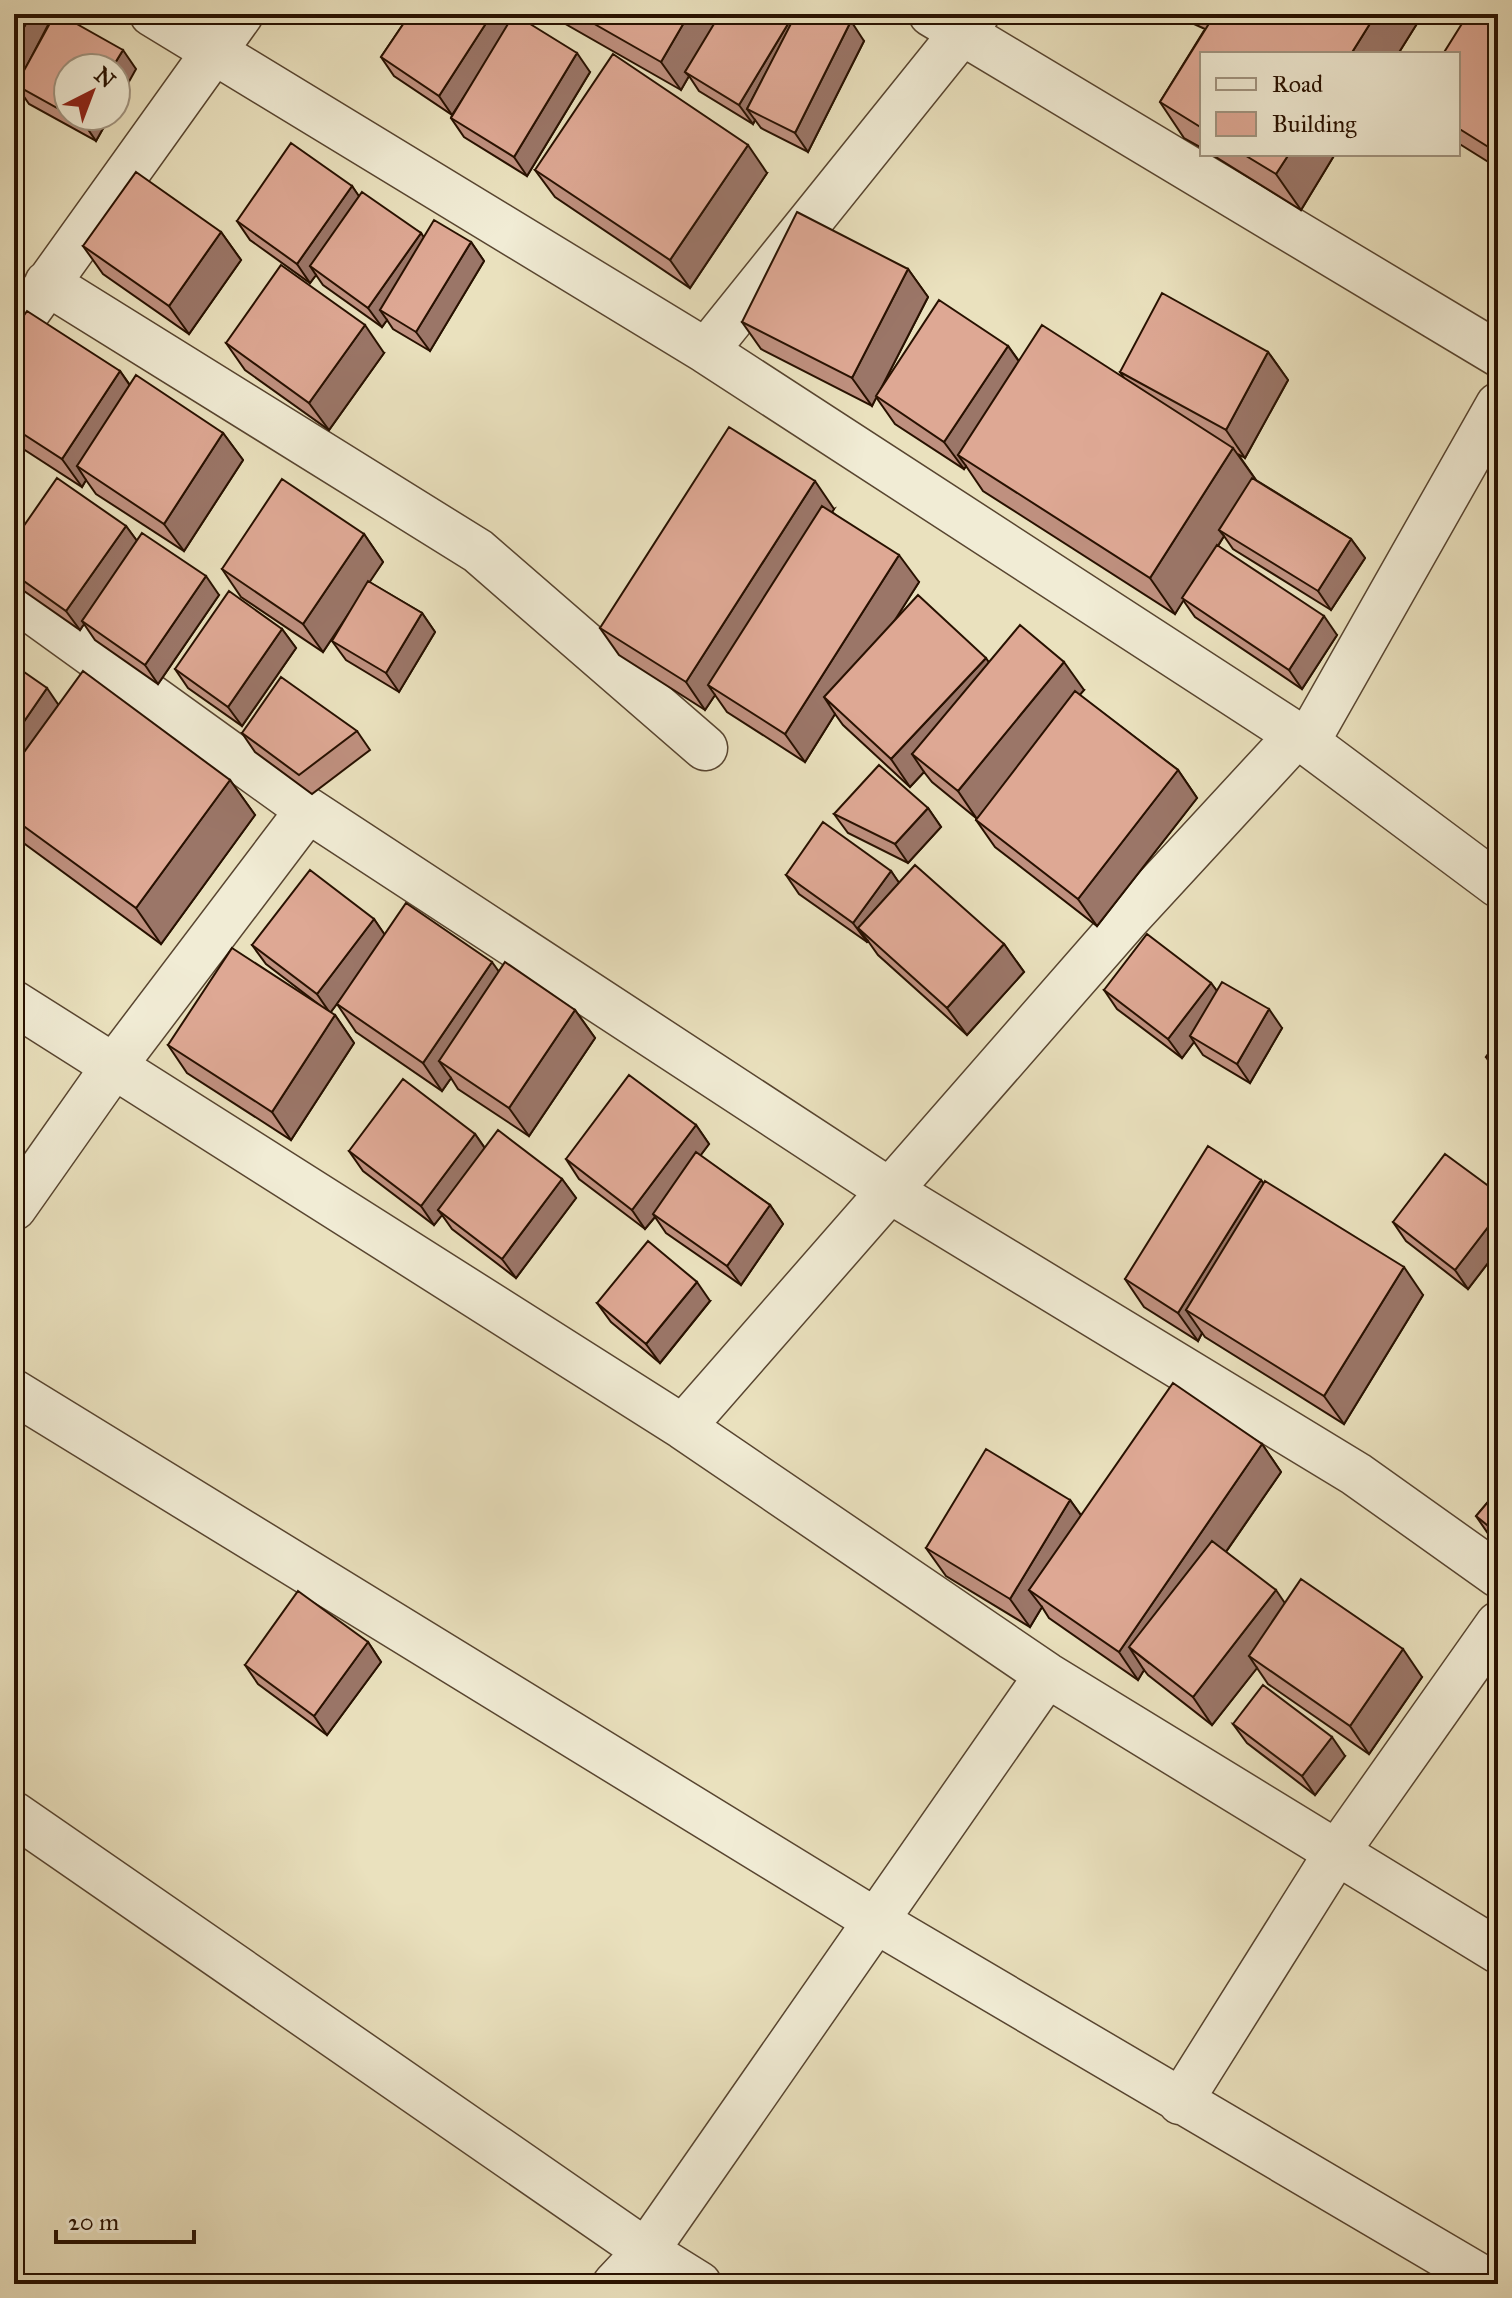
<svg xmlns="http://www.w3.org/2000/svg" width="1512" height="2298" font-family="'IM FELL Great Primer',serif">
<rect width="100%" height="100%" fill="#eae1be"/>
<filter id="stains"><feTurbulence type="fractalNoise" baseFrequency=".0025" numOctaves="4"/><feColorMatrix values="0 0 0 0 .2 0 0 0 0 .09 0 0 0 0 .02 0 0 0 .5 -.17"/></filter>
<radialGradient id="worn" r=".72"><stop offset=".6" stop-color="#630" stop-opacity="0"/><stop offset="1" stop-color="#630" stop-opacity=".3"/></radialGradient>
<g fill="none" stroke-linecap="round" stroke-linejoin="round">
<defs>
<path id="minor" d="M152 14 706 351 1297 735 1129 917 683 1427
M931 14 1498 354
M47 283 478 551 705 748
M14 331 241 14
M706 351 977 14
M14 598 308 810 890 1191 1356 1474 1498 1575
M1297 735 1498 885
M1307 742 1498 405
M14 1003 683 1427 1047 1675 1498 1951
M14 1208 114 1066 308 810
M14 1392 876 1921 1491 2283
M14 1814 646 2251 699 2284
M1180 2102 1337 1852 1498 1624
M615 2284 646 2251 1047 1675"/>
</defs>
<use href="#minor" stroke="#584530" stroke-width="47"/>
<use href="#minor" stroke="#f1ecd5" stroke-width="44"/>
</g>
<path fill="#bf907f" stroke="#281100" stroke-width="2" d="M14 14H41L48 25 136 69 68 68V116H110L96 141 29 104 16 85 18 81 14 78Z
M410 14H501L508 24 590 72 527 176 464 137 451 118 452 115 394 76 381 57Z
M548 14H836L864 41 808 152 761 128 755 120 753 124 699 91 689 76 681 90Z
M1172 14H1423L1398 54H1202V148L1184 138 1160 102 1205 29Z
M1498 14V168L1458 143V54Z
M1211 154H1335L1301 210Z
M535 170 767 173 690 288 555 197Z
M352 186 359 197 421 233 423 237 471 242 484 261 430 351 393 329 387 320 382 327 323 285 316 275 310 283 250 240 237 221Z
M14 217 22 227 14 232Z
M221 232 241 260 189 334 103 274 83 246Z
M908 269 928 297 881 388 1008 346 1019 361 1124 378 1120 372 1268 352 1288 380 1245 458 1238 454 1256 480 1351 539 1365 558 1331 610 1233 549 1224 536 1218 546 1337 635 1302 689 1195 617 1183 600 1175 614 983 491 966 466 964 469 895 424 876 397 872 406 761 349 742 322Z
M14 330 120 371 130 385 223 433 243 460 184 551 96 494 86 480 82 487 14 443Z
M226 343 384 353 329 430 245 370Z
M834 509 832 512 919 582 894 621 989 662 1084 690 1079 695 1178 770 1197 798 1097 926 995 847 976 820V818L932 782 924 772 910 787 843 725 835 714 805 762 727 712 715 695 705 710 619 655 600 628Z
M126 526 137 541 219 595 158 684 95 640 84 624 80 630 14 584V540Z
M364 534 383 562 369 582 422 613 435 632 399 692 346 660 332 641 350 611 323 652 241 597 222 569Z
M282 629 296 648 242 726 188 688 175 669Z
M14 665 59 705 230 780 255 815 161 944 14 836Z
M357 731 370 750 312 794 255 752 242 733Z
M928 808 941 827 908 863 848 833 834 814Z
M891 871 899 883 1004 944 1024 972 967 1035 878 955 868 941 867 942 799 894 786 875Z
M374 919 384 934 499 971 575 1010 595 1038 529 1136 458 1089 451 1078 442 1091 356 1032 337 1004 338 1002 330 1013 266 964 252 945Z
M1211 983 1217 991 1282 1028 1250 1083 1203 1055 1194 1042 1182 1058 1117 1009 1104 990Z
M335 1015 354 1043 291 1140 187 1073 168 1045Z
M1498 1041V1075L1486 1057Z
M696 1125 709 1144 700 1156 770 1205 783 1224 741 1285 666 1233 655 1217 645 1229 579 1179 566 1159Z
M475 1134 485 1148 562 1179 576 1198 516 1278 452 1229 442 1215 434 1225 363 1171 349 1151Z
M1261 1180 1264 1184 1423 1295 1344 1424 1205 1337 1202 1333 1198 1341 1144 1307 1125 1279Z
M1498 1193V1250L1468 1289 1406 1241 1393 1222Z
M710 1301 660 1363 611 1322 597 1303Z
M1262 1444 1281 1472 1226 1552 1285 1603 1422 1677 1369 1754 1268 1684 1257 1668 1212 1725 1148 1675 1144 1670 1138 1680 1049 1618 1042 1607 1030 1627 946 1576 926 1548 1070 1500 1081 1515Z
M1498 1490V1542L1489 1535 1476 1516Z
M368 1642 381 1662 327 1735 258 1684 245 1665Z
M1233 1724 1345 1756 1315 1795 1247 1743Z"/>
<path fill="#9b7668" stroke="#281100" stroke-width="2" d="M31 14H41L48 25 19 81 14 74V46Z
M492 14H501L510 27 452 115 439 96Z
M689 14H724L685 72 689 76 681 90 661 62Z
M794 14H797L747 109 755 120 753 124 739 105Z
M1376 14H1423L1398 54H1351Z
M851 21 864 41 808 152 795 133Z
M123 50 136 69 116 105V68H112Z
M577 53 590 72 527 176 514 157Z
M86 116H110L96 141 83 122Z
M748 145 767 173 690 288 670 260Z
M1289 154H1335L1301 210 1276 174Z
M352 186 365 205 310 266 316 275 310 283 297 264Z
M221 232 241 260 189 334 169 306Z
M421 233 434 252 380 310 387 320 382 327 368 308Z
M471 242 484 261 430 351 416 332Z
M908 269 928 297 872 406 852 378Z
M365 325 384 353 329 430 309 403Z
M1008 346 1027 373 958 455 966 466 964 469 944 442Z
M1268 352 1288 380 1245 458 1226 430Z
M120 371 139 399 77 466 86 480 82 487 62 459Z
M223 433 243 460 184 551 164 524Z
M1233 448 1258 483 1219 530 1224 536 1175 614 1150 578Z
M815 481 834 509 718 691 708 685 715 695 705 710 686 682Z
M126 526 140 545 82 621 84 624 80 630 66 611Z
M364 534 383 562 323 652 303 624Z
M1351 539 1365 558 1331 610 1318 591Z
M899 555 919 582 838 710 824 697 835 714 805 762 785 734Z
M206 576 219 595 158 684 145 665Z
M422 613 435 632 399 692 386 673Z
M1324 616 1337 635 1302 689 1289 670Z
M282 629 296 648 242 726 228 707Z
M986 658 1005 686 912 754 924 772 910 787 891 759Z
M1064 662 1084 690 977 819 958 791Z
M47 688 66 716 14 792V736Z
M1178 770 1197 798 1097 926 1078 899Z
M230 780 255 815 161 944 136 908Z
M928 808 941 827 908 863 895 844Z
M891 871 904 890 858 928 868 941 867 942 853 923Z
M374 919 387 938 330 1013 317 994Z
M1004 944 1024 972 967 1035 947 1008Z
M492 962 512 990 439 1061 451 1078 442 1091 423 1063Z
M1211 983 1225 1002 1190 1036 1194 1042 1182 1058 1168 1039Z
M1269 1009 1282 1028 1250 1083 1237 1064Z
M575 1010 595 1038 529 1136 509 1108Z
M335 1015 354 1043 291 1140 272 1112Z
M696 1125 709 1144 655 1216 653 1214 655 1217 645 1229 632 1210Z
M475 1134 488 1153 438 1210 442 1215 434 1225 421 1206Z
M562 1179 576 1198 516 1278 502 1259Z
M1261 1180 1281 1208 1186 1310 1202 1333 1198 1341 1178 1313Z
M770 1205 783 1224 741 1285 727 1266Z
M1498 1214V1250L1468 1289 1455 1270Z
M1404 1267 1423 1295 1344 1424 1324 1396Z
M697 1282 710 1301 660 1363 646 1344Z
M1262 1444 1281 1472 1149 1663 1129 1647 1144 1670 1138 1680 1119 1652Z
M1070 1500 1090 1528 1029 1590 1042 1607 1030 1627 1010 1599Z
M1276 1590 1295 1618 1249 1656 1257 1668 1212 1725 1193 1697Z
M368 1642 381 1662 327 1735 314 1716Z
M1403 1649 1422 1677 1369 1754 1350 1726Z
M1332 1737 1345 1756 1315 1795 1302 1776Z"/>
<path fill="#dea894" stroke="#281100" stroke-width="2" d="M14 14H31L14 46Z
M55 14H59L123 50 112 68H68V114L16 85Z
M410 14H492L439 96 381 57Z
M514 14 577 53 514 157 451 118Z
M577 14H689L661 62Z
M720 14H794L739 105 685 72Z
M796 14H836L851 21 795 133 747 109Z
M1215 14H1376L1351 54H1202V128L1160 102Z
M1468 14H1498V153L1458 128V54H1443Z
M613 54 748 145 670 260 535 170Z
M72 116H86L83 122Z
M291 143 352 186 297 264 237 221Z
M1243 154H1289L1276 174Z
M136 172 221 232 169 306 83 246Z
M362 192 421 233 368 308 310 266Z
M797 212 908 269 852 378 742 322Z
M434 220 471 242 416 332 380 310Z
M281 265 365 325 309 403 226 343Z
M1162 293 1268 352 1226 430 1120 372Z
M939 300 1008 346 944 442 876 396Z
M27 311 120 371 62 459 14 428V330Z
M1042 325 1233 448 1150 578 958 455Z
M136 375 223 433 164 524 77 466Z
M729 427 815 481 686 682 600 628Z
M57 478 126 526 66 611 14 574V540Z
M1252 478 1351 539 1318 591 1219 530Z
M282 479 364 534 303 624 222 569Z
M822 506 899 555 785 734 708 685Z
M142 533 206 576 145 665 82 621Z
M1217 545 1324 616 1289 670 1182 598Z
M368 581 422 613 386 673 332 641Z
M229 591 282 629 228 707 175 669Z
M918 595 986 658 891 759 824 697Z
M1020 625 1064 662 958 791 912 754Z
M14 665 47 688 14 736Z
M83 671 230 780 136 908 14 819V766Z
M281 677 357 731 299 775 242 733Z
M1075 691 1178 770 1078 899 976 820Z
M879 765 928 808 895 844 834 814Z
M823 822 891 871 853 923 786 875Z
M915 865 1004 944 947 1008 858 928Z
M310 870 374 919 317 994 252 945Z
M406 903 492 962 423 1063 337 1004Z
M1147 934 1211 983 1168 1039 1104 990Z
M232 948 335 1015 272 1112 168 1045Z
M505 962 575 1010 509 1108 439 1061Z
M1222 982 1269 1009 1237 1064 1190 1036Z
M1498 1041V1066L1486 1057Z
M629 1075 696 1125 632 1210 566 1159Z
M403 1079 475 1134 421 1206 349 1151Z
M498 1130 562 1179 502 1259 438 1210Z
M1208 1146 1261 1180 1178 1313 1125 1279Z
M696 1152 770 1205 727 1266 653 1214Z
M1445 1154 1498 1193V1214L1455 1270 1393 1222Z
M1265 1181 1404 1267 1324 1396 1186 1310Z
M648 1241 697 1282 646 1344 597 1303Z
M1173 1383 1262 1444 1119 1652 1029 1590Z
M986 1449 1070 1500 1010 1599 926 1548Z
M1498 1490V1534L1476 1516Z
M1212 1541 1276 1590 1193 1697 1129 1647Z
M1301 1579 1403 1649 1350 1726 1249 1656Z
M298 1591 368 1642 314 1716 245 1665Z
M1263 1685 1332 1737 1302 1776 1233 1724Z
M1498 1793V1808L1491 1804Z"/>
<rect width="1512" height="2298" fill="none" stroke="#eae1be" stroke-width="48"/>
<rect x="16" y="16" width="1480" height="2266" fill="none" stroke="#281100" stroke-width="4"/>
<rect x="24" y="24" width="1464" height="2250" fill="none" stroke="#281100" stroke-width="2"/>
<rect x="1200" y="52" width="260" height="104" fill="#f1ecd5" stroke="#a19480" stroke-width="2"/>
<rect x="1216" y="78" width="40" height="12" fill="#f1ecd5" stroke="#a19480" stroke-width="2"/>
<text x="1272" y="92" font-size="24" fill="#281100">Road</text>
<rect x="1216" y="112" width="40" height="24" fill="#dea894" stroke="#a19480" stroke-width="2"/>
<text x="1272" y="132" font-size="24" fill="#281100">Building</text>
<g transform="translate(92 92) rotate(42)"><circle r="38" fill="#f1ecd5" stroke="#a19480" stroke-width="2"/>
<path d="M0-6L14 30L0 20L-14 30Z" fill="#8f2418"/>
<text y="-12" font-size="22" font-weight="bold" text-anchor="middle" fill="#281100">N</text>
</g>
<path d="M56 2230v12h138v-12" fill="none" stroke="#281100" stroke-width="4"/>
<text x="68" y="2230" font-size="24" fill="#281100" stroke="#f1ecd5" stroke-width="6" paint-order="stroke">20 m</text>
<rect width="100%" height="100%" filter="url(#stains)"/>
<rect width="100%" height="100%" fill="url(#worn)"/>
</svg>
